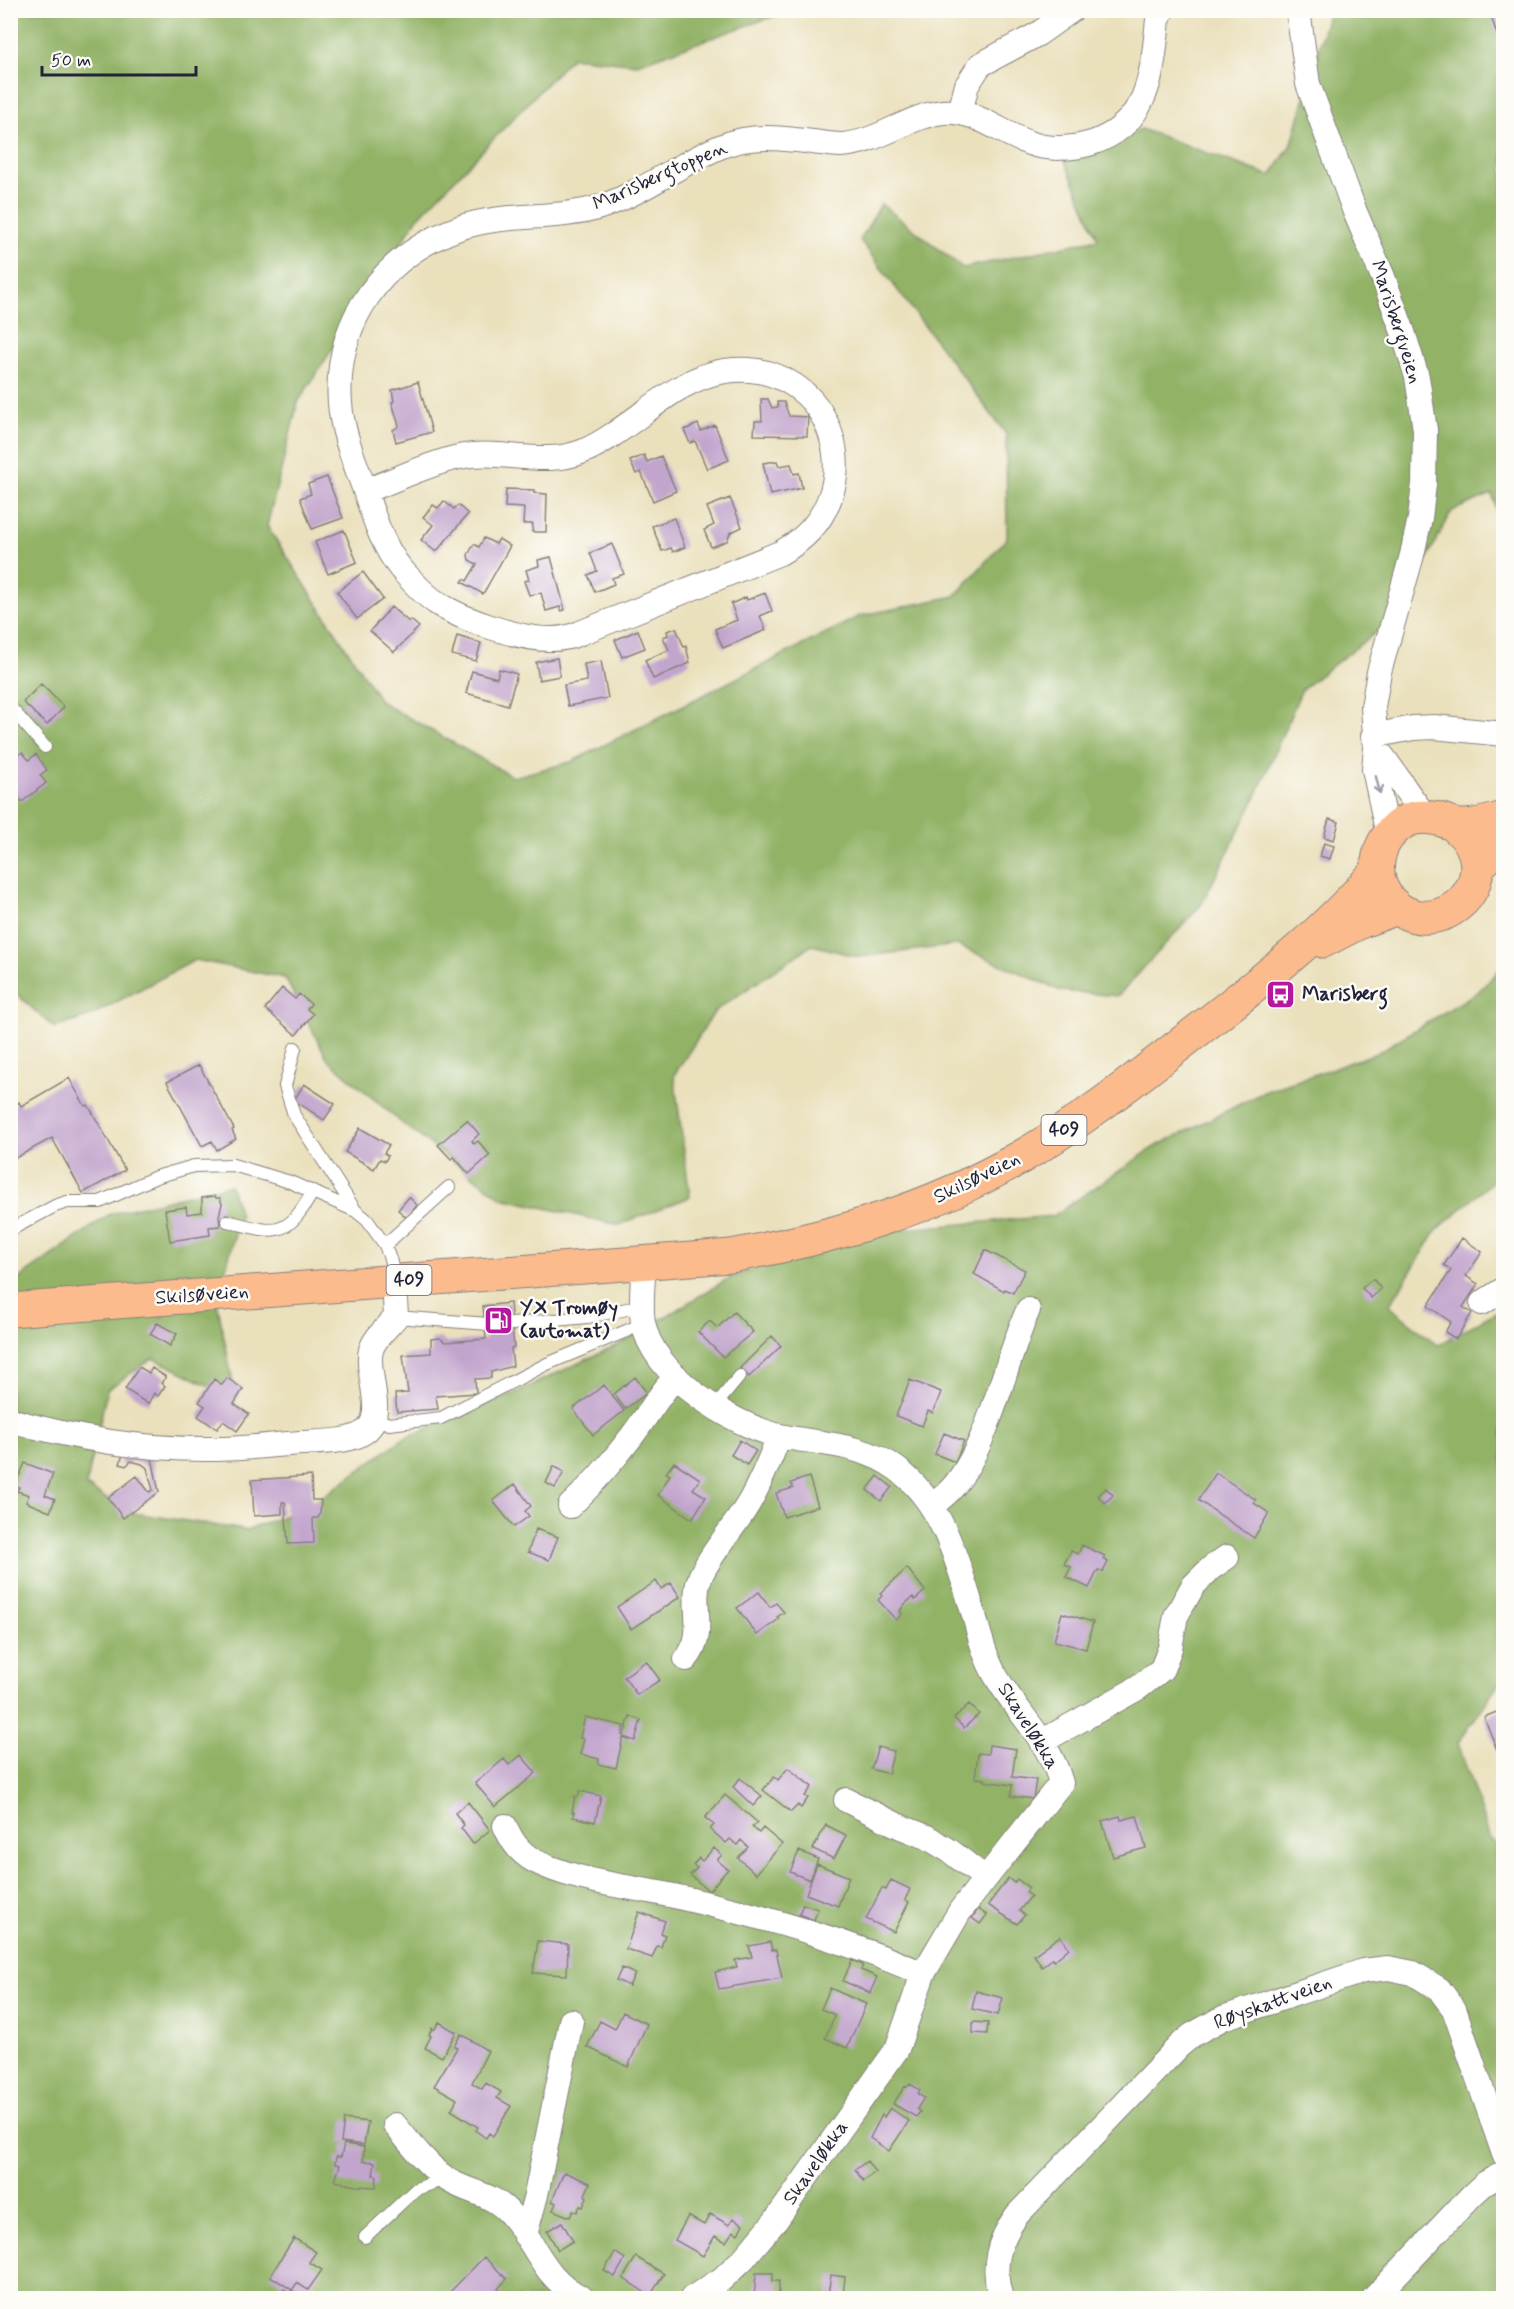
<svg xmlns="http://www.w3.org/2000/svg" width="1514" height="2309" font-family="Mynerve,sans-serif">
<rect width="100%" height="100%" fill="#fdfcf7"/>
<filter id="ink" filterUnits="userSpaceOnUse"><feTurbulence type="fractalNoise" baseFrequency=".0167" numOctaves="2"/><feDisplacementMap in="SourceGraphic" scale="12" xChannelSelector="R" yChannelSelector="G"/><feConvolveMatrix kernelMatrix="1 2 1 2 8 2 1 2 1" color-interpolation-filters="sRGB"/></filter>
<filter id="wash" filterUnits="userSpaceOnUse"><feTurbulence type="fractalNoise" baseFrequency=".008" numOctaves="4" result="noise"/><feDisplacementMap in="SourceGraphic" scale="24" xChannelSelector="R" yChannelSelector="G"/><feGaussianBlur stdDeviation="1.35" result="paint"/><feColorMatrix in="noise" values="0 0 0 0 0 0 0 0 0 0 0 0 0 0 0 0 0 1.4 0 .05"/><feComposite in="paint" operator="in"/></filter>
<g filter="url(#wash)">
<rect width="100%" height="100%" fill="#eae0bc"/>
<path fill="#92b266" stroke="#5a6a50" stroke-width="1.5" d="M10 11H789L637 64 572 57 416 220 298 402 267 526 381 702 513 777 571 762 860 616 955 596 1007 538 1006 434 860 240 881 204 963 268 1098 239 1064 159 1141 129 1271 176 1292 143 1329 11H1503V533L1492 494 1452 511 1396 617 1302 689 1254 801 1201 905 1118 996 1061 991 957 945 859 957 812 945 715 1011 674 1075 690 1197 619 1225 502 1198 403 1124 328 1060 285 978 195 960 88 1017 54 1028 11 989Z
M1503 966V1172L1437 1230 1389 1306 1438 1345 1503 1308V1678L1458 1743 1490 1839 1503 1848V2298H11L10 1285 110 1214 230 1185 240 1215 217 1302 236 1399 153 1358 107 1390 86 1486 127 1512 246 1530 308 1507 404 1438 515 1393 579 1363 622 1343 726 1280 836 1235 1053 1216 1153 1148 1264 1092 1377 1053 1478 992Z"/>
<g id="blocks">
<path fill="#c2a5cd" d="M1489 10H1504V53H1503Z
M418 382 432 432 396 442 393 430 399 426 392 402 394 401 392 390Z
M761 399H768L772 408 778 407 777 402H784L789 416 808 417 807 436 754 435 755 421H762Z
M698 424 701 431 715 425 729 460 707 469 695 441 690 443 684 430Z
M644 455 647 462 661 456 676 491 653 501 641 472 636 474 630 461Z
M777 461 779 466 791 464 794 474 799 473 802 488 770 495 763 463Z
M327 477 343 518 312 529 300 498 311 494 308 484Z
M506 489 534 490V493L547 494 546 532H532L533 524H523L524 508 505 507Z
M730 498 742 527 730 533 727 541 711 547 704 530 714 525 707 507Z
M444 501 454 509 458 505 468 514 436 552 421 540 433 525 423 517 433 505 438 508Z
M674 518 685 547 673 552 671 548 662 551 652 526Z
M344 530 357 562 328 574 315 542Z
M484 538 496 544 499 539 510 546 483 594 462 582 464 579 467 581 477 564 469 560 468 555 474 544 479 547Z
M612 544 624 574 612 578 614 584 595 592 588 575 597 571 590 553Z
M551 557 565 610 561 611 560 607 546 611 541 593 529 595 524 581 529 580 526 570 539 566 538 560Z
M363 572 383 599 357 619 337 592Z
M765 593 772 611 760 616 766 630 723 648 715 629 737 620 731 604 746 597 747 600Z
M391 607 409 622 411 620 419 627 394 652 370 631Z
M676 628 684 647 686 646 690 663 653 679 645 660 669 650 663 637 668 635 667 631Z
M638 630 645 648 622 657 615 640Z
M457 636 481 643 476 661 452 655Z
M557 658 560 676 539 680 536 662Z
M601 661 608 698 568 706 564 685 587 681 584 664Z
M499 669 517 674 508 705 466 693 472 671 497 678Z
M41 684 64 707 47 725 23 702Z
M22 752 29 760 36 754 47 770 40 775 46 783 22 802 15 793 10 797V761Z
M1329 819 1339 822 1334 840 1324 837Z
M1324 843 1334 846 1330 859 1320 856Z
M282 988 295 999 299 994 311 1004 307 1009 313 1014 296 1035 265 1009Z
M199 1065 234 1129 232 1130 236 1139 217 1150 212 1141 202 1146 167 1082Z
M69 1078 85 1106 88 1105 125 1170 83 1193 52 1138 10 1161V1107L19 1102 21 1106Z
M304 1084 335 1104 324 1120 294 1100Z
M467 1120 479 1134 472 1141 474 1144 478 1141 490 1155 469 1174 454 1157 451 1159 438 1145Z
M360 1128 389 1145 384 1153 388 1156 385 1161 380 1159 374 1169 345 1152Z
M215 1196 216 1198H220L222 1204 219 1216 220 1226 209 1227 210 1235 170 1241 165 1210 186 1207 187 1214 202 1212V1198Z
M409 1197 417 1205 407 1218 398 1210Z
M1462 1238 1482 1252 1466 1276 1478 1284 1463 1307 1472 1313 1456 1339 1445 1332 1451 1322 1428 1306 1451 1270 1444 1265Z
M985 1250 1025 1270 1013 1293 1005 1289 1004 1291 974 1274Z
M1373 1279 1381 1289 1371 1298 1362 1288Z
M510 1303 514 1347 511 1348 513 1366 491 1372V1378L475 1379 476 1393 436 1396 438 1409 397 1412 395 1394 408 1393 403 1355 431 1353V1339L440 1338 445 1342 486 1339 483 1306Z
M734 1312 753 1332 723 1357 698 1332 710 1321 717 1328Z
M157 1323 177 1334 170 1346 150 1334Z
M772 1336 781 1346 749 1377 740 1368Z
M139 1367 149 1373 152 1368 166 1377 161 1383 165 1386 158 1396 154 1393 148 1404 125 1389Z
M635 1377 647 1393 625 1409 614 1394Z
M227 1378 243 1389 234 1404 249 1414 237 1431 223 1421 217 1429 198 1416 205 1406 199 1402 214 1379 222 1385Z
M910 1380 941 1392 933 1413 928 1411 922 1426 896 1416Z
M604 1385 624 1411 593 1435 573 1409Z
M944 1433 964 1441 955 1462 935 1454Z
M740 1440 756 1451 747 1465 731 1455Z
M123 1454 152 1458 159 1492 123 1518 108 1498 137 1476 149 1492 153 1490 147 1468 142 1464 131 1461 126 1466 120 1464Z
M674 1462 700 1479 693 1489 706 1497 692 1519 658 1495 670 1475 666 1473Z
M25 1463 53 1474 45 1495 55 1499 50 1512 26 1502 29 1495 17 1491 19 1487 15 1486Z
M554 1466 564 1472 555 1488 546 1483Z
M1216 1473 1256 1500 1254 1503 1269 1513 1254 1538 1198 1500Z
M311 1476 312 1500H321L320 1514 318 1518H313L314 1543 288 1544 285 1502H282V1514L254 1516 252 1480Z
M878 1476 892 1487 881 1501 867 1490Z
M809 1477 818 1506 784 1517 776 1493 793 1488 791 1483Z
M515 1484 531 1506 525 1511 529 1516 514 1527 493 1501Z
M1106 1488 1113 1495 1105 1503 1098 1496Z
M536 1529 558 1537 549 1560 528 1552Z
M1082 1545 1105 1556 1103 1559 1108 1562 1103 1572 1098 1570 1089 1588 1066 1577 1071 1567 1064 1564 1071 1551 1078 1554Z
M907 1568 925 1591 915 1600 913 1597 904 1605 900 1611 902 1614 896 1620 878 1600 882 1596 880 1594Z
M656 1581 661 1589 671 1583 680 1597 631 1629 617 1607Z
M759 1592 770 1607 776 1603 784 1612 777 1617 779 1619 757 1635 737 1608Z
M1062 1613 1093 1622 1086 1649 1054 1641Z
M646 1661 660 1680 637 1695 624 1677Z
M969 1704 979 1714 964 1728 954 1718Z
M1504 1709V1765H1503L1484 1717Z
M630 1716 641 1720 635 1741 623 1737 616 1768 598 1764 599 1759 580 1754 584 1739 580 1738 585 1717 624 1726 622 1735H624Z
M989 1745 1016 1749 1012 1777 1036 1780 1033 1799 1011 1796 1012 1785 984 1781 985 1779 975 1778 978 1753 988 1754Z
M878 1747 894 1751 888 1774 871 1769Z
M521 1755 536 1773 495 1807 475 1783 504 1759 509 1765Z
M788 1768 812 1787 805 1796 808 1798 801 1808 798 1805 791 1812 763 1790 774 1777 778 1780Z
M740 1778 762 1796 753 1806 733 1787Z
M580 1791 601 1796 595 1822 573 1817 574 1812H572L575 1796 578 1797Z
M725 1795 757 1822 752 1827 759 1833 763 1828 782 1844 756 1874 738 1858 748 1847 741 1840 737 1845 730 1839 726 1843 710 1829 714 1825 705 1818Z
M468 1802 490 1830 473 1844 461 1828 464 1825 455 1813Z
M1120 1816 1121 1820 1137 1816 1146 1848 1113 1857 1102 1821Z
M826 1825 846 1835 834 1859 813 1849Z
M714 1848 722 1855 717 1860 728 1869 709 1891 690 1875 697 1868 693 1865 699 1858 702 1861Z
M799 1851 818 1859 810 1880 790 1872Z
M817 1864 849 1877 838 1906 806 1894Z
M1008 1878 1014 1883 1017 1879 1029 1888 1026 1892 1031 1896 1019 1911 1025 1915 1017 1924 988 1905Z
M891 1880 910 1889 905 1900 909 1902 894 1932 866 1919 882 1888 886 1890Z
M803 1904 818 1909 814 1920 799 1914Z
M978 1909 987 1915 980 1924 972 1918Z
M639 1912 665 1921 661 1933 665 1935 661 1947 657 1946 652 1958 626 1949Z
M1060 1936 1069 1948 1054 1961 1052 1959 1042 1967 1034 1955Z
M538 1941 568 1944 567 1975 533 1973Z
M770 1942 772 1950H776L782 1978 719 1989 715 1972 737 1967 735 1960 752 1957 749 1946Z
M852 1960 863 1965 861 1970 877 1977 870 1993 843 1981Z
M622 1968 635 1974 629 1986 616 1980Z
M830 1988 866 2004 847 2048 825 2038 835 2015 821 2009Z
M976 1991 1003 1998 998 2015 972 2009Z
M623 2012 647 2024 628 2067 587 2047 600 2021 615 2029Z
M439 2022 456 2032 442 2057 425 2048 431 2036 429 2035 432 2028 434 2030Z
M973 2022 988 2023 987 2034 973 2033Z
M461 2034 488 2051 472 2083 482 2089 486 2083 501 2092 497 2098 511 2106 493 2136 489 2133 486 2138 476 2131 478 2127 451 2110 457 2099 434 2086 457 2048 454 2046Z
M910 2084 920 2090 918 2094 924 2098 917 2109 920 2112 916 2117 893 2104 905 2086 907 2087Z
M890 2108 909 2121 889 2151 870 2138 882 2115 884 2117Z
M344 2119 368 2122 364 2145 341 2142Z
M344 2144 364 2147 363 2161 375 2162 373 2175 377 2176 376 2187 357 2186 335 2181 340 2165 335 2164 336 2157H341Z
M867 2161 875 2172 863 2181 855 2170Z
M564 2172 590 2183 585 2195 587 2197 583 2207 580 2206 577 2212 573 2211 570 2217 553 2210 556 2203 552 2201Z
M710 2214 729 2225 733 2218 743 2224 738 2234 733 2231 726 2242 715 2236 703 2256 675 2240 688 2216 704 2225Z
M562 2222 573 2241 558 2250 547 2231Z
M294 2238 316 2252 309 2262 322 2270 308 2290 297 2283 292 2290 270 2276Z
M615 2252 625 2259 615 2277 604 2271Z
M484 2257 507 2279 498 2289 502 2292 496 2298H450L447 2295Z
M636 2257 664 2274 650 2296 623 2278Z
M756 2273H773V2281H779V2298H754Z
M831 2275 845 2277 843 2296 854 2298H836L837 2296 828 2295Z
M284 2289 290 2293 292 2290 302 2297 301 2298H285L280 2295Z"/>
</g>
</g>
<g filter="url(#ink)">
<use href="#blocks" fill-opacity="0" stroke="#86817c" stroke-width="1.5"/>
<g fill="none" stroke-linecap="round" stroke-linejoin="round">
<defs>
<path id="service" d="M10 707 45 747
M295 1048 285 1086 294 1115 355 1210
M227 1221C275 1233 286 1240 313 1191
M10 1230 55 1206 67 1202H100L156 1177 194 1166 233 1165 290 1182 356 1211 367 1220 385 1245 391 1262 394 1280
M385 1245 449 1187
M396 1317 502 1325 587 1317 642 1306
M714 1407 740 1376
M374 1418 389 1424 441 1418 547 1364 643 1324
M365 2237 416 2189 445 2179"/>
<path id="minor" d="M1298 10 1308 84 1355 212 1383 277 1403 332 1417 377 1425 430 1424 484 1420 518 1412 555 1379 672 1373 707 1376 748 1374 769 1388 835
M960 112 967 85 980 65 1038 34 1072 10
M365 491C393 481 430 463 459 457 501 448 543 468 584 451 632 430 673 378 725 371 835 355 880 500 780 553L580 633C571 637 562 639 552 639 521 640 463 620 437 603 423 594 412 581 401 569 381 544 373 514 363 485 353 458 342 431 340 403 334 320 384 255 459 228 504 212 555 221 600 207 643 193 680 163 722 146 752 134 781 138 813 142 822 143 832 145 841 145 878 143 907 116 943 112 975 109 1000 133 1029 143 1048 150 1072 149 1092 143 1151 123 1152 71 1158 20L1162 10
M1373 736 1413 728 1434 727 1504 734
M1376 748C1395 770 1407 796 1427 817
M644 1263C643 1282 640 1303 643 1322 652 1375 731 1425 780 1436 819 1444 864 1444 897 1469 943 1503 958 1563 974 1615 979 1634 984 1654 993 1671 1013 1709 1050 1740 1061 1783L960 1911 923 1974 897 2049 776 2220 744 2258 722 2279 692 2298
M1482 1303 1504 1289
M10 1420C76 1439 145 1450 214 1449 242 1449 272 1445 300 1443 318 1442 353 1443 367 1430 386 1413 365 1372 371 1350 374 1338 388 1327 396 1317L394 1281
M570 1506C593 1484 613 1461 632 1436 647 1416 659 1395 676 1376
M932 1506C939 1500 947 1494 953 1487 989 1445 1005 1362 1028 1310
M686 1659C709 1632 688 1603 701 1575 714 1548 737 1525 751 1499 762 1479 771 1457 779 1436
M1041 1742 1138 1688 1162 1669 1170 1648 1176 1616 1193 1586 1211 1568 1227 1557
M846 1800 901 1827 927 1837 950 1851 985 1878
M505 1826C513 1844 522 1856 541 1864 586 1884 636 1887 683 1898 765 1917 846 1940 923 1974
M395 2125C410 2143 426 2164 445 2178 468 2194 492 2191 512 2216 538 2247 543 2278 582 2298
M525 2235 536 2195 571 2021
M1001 2298C991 2267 998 2241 1017 2215L1179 2046 1192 2035 1223 2018 1363 1971 1388 1968 1413 1973 1439 1989 1454 2009 1504 2154
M1374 2298 1472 2195 1484 2184 1504 2173"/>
<path id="primary" d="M1456 827C1461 832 1468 838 1471 844 1497 894 1430 943 1391 902 1380 890 1376 877 1378 861 1380 844 1391 829 1406 821 1419 815 1437 817 1450 823 1456 825 1453 826 1459 826 1474 827 1489 822 1504 818
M1477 866 1504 844
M1323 941 1362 921 1397 908
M10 1310 731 1256C835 1237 929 1210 1021 1157 1085 1120 1143 1073 1201 1028 1263 980 1325 932 1376 872"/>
</defs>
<use href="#service" stroke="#86817c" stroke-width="14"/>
<use href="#minor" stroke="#86817c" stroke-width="26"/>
<use href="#primary" stroke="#86817c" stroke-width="35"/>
<use href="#service" stroke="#fff" stroke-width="12"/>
<use href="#minor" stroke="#fff" stroke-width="24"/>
<use href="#primary" stroke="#fbbb8d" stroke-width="33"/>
</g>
<defs><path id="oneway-shaft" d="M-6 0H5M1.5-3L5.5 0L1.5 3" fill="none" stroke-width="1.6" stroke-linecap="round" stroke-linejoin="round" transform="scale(1.5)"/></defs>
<use stroke="#9c9ca7" href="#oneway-shaft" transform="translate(1378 785) rotate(76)"/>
</g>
<defs>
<symbol id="bus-square" viewBox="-11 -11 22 22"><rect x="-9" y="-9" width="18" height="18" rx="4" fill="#b5179e" stroke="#fdfcf7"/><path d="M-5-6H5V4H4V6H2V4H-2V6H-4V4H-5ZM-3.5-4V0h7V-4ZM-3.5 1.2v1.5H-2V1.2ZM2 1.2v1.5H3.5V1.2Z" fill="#fff"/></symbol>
<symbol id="fuel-square" viewBox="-11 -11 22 22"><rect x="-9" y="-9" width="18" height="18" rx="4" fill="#b5179e" stroke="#fdfcf7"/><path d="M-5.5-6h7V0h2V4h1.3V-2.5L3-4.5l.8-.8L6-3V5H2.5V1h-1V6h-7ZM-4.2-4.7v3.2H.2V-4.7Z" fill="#fff"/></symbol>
</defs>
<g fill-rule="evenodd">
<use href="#bus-square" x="1264" y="978" width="33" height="33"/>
<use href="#fuel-square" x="482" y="1304" width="33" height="33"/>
</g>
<g text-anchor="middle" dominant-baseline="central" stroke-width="5" stroke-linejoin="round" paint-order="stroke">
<g fill="#fdfcf7" stroke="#646373" stroke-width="1.5">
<rect x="1041.5" y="1115" width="45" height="30" rx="4.5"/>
<rect x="386.5" y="1265" width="45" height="30" rx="4.5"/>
</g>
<g font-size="18" font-weight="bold" fill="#22223b">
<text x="1064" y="1130">409</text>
<text x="409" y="1280">409</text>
</g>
<g font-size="20" fill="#22223b" stroke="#fdfcf7">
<text transform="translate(660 176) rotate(-24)">Marisbergtoppen</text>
<text transform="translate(1396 322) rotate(72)">Marisbergveien</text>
<text transform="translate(977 1178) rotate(-26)">Skilsøveien</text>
<text transform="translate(202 1295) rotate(-4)">Skilsøveien</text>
<text transform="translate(1028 1726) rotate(58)">Skaveløkka</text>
<text transform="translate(1273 2003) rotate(-20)">Røyskattveien</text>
<text transform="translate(816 2163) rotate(-55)">Skaveløkka</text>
</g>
<g font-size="20" font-weight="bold" fill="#22223b" stroke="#fdfcf7" text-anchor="start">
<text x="1302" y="994">Marisberg</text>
<text x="520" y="1308">YX Tromøy<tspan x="520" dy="23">(automat)</tspan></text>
</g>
</g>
<rect width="1514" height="2309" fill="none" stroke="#fdfcf7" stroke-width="36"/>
<path d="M42 66v9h154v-9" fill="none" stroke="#22223b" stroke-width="3"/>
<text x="51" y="66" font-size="18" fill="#22223b" stroke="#fdfcf7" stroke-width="4.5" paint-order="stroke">50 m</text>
</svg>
